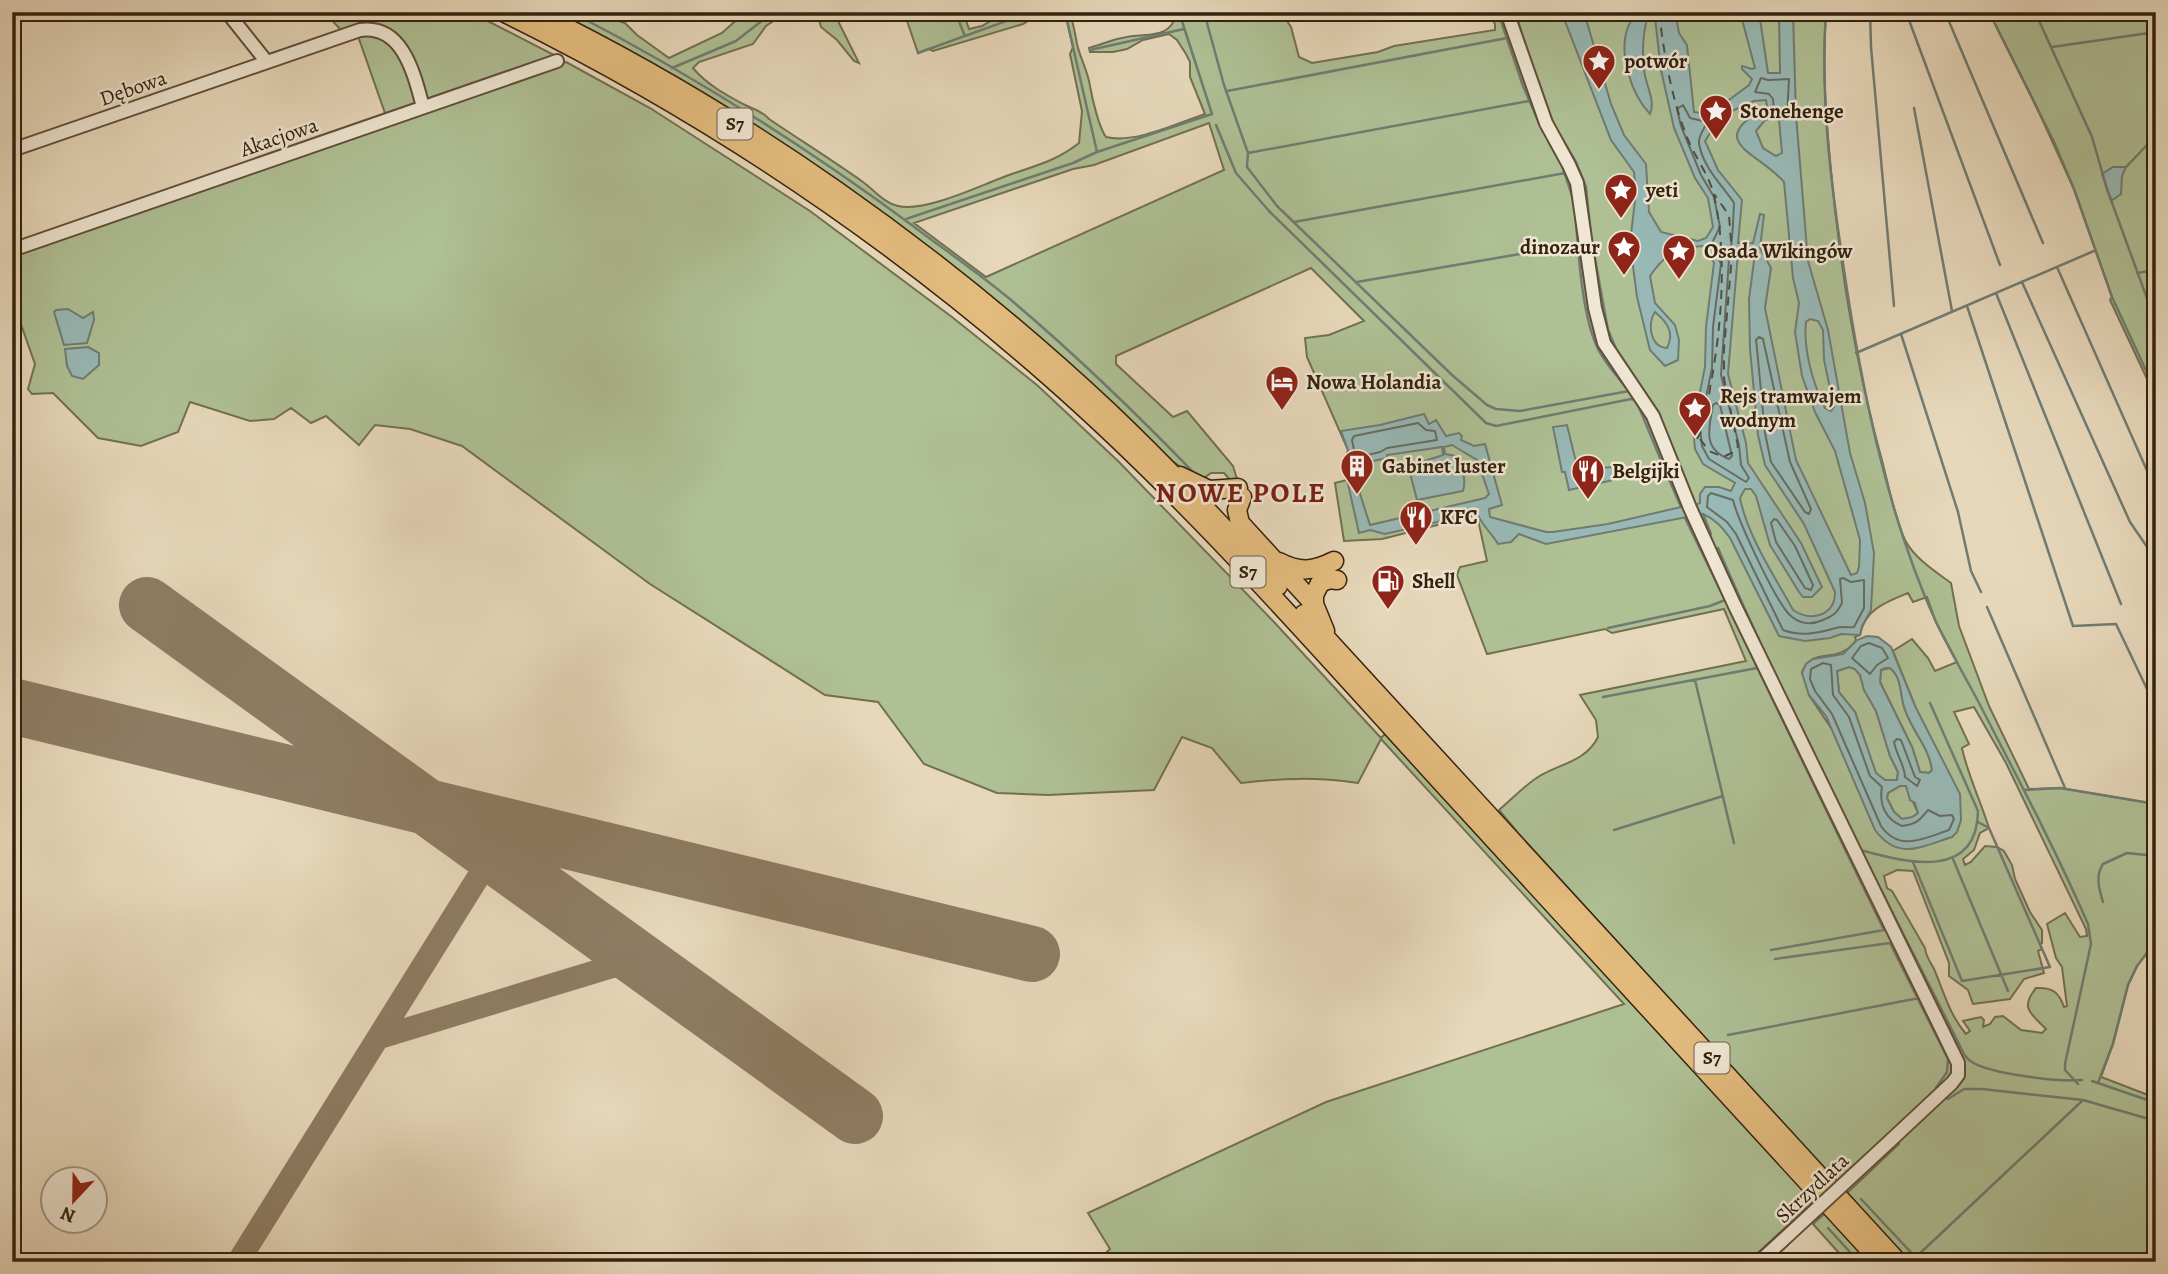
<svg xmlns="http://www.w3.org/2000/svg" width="2168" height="1274" font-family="Alegreya,serif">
<rect width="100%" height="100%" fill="#e7d8bb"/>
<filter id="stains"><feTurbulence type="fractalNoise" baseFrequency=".00286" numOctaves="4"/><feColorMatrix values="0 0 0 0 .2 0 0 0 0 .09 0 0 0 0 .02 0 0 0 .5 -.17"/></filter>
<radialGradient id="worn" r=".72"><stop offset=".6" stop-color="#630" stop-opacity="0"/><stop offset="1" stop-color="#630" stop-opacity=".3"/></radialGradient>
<path fill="#afc095" stroke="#727052" stroke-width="2" fill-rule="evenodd" d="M324 12H470L556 56 427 102C417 74 409 22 369 24 360 24 351 28 342 31Z
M553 12H589L625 23 637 35 669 58 722 33 734 22 753 12H787L766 26 753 44 699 62 693 68C706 84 726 95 745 105 755 110 761 110 769 119 800 140 832 160 863 182 874 190 884 203 898 206 923 212 973 189 996 180 1027 167 1051 165 1079 143L1082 111 1070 54 1073 47 1065 12H1070C1073 23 1075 33 1077 44 1080 58 1088 71 1090 86 1092 98 1099 128 1106 137 1135 144 1178 123 1205 114L1190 77V62L1186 54 1177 40 1169 34 1143 40 1127 49 1113 52H1090L1089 48C1100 45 1111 40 1122 38 1146 31 1168 43 1178 12H1285L1283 15 1291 27 1299 57 1312 63 1378 52 1394 46 1495 30V24L1488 12H1826C1822 66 1826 118 1831 171 1840 266 1855 361 1880 453 1888 481 1893 514 1905 540 1914 558 1936 572 1951 583L1959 626 1989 706 2029 789 2060 788 2156 804V941L2137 966 2128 985 2113 1043 2101 1077 2156 1098V1262H1910L1847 1193 1899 1144 1888 1134 1836 1182 1519 834 1499 810C1512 799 1524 786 1538 777 1558 764 1586 762 1598 737L1596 720 1580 695 1746 661 1724 609 1612 633 1605 629 1487 654 1457 575 1460 567 1487 561 1477 515 1382 539 1344 541 1335 483 1347 480 1344 467 1348 450 1307 357 1305 338 1329 335 1364 321 1311 268 1116 356V364L1173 417 1187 411 1233 466 1237 479 1231 481 1224 473H1211L1201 480 1172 461 1071 365 978 286 861 198ZM1209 123 1224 170 986 277 914 223 1073 169 1094 165ZM1908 593 1913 602 1927 597 1936 622 1957 662 1935 671 1928 658 1912 639 1893 651 1961 820 1952 837 1912 849 1809 695 1802 672C1814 645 1838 666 1856 640L1855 637 1860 635C1865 609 1886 602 1908 593ZM1974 707 2006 763 2086 929 2087 936 2080 937 2065 913 2047 924 2056 958 2062 967 2067 1006 2064 1007C2059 992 2052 987 2036 988 2019 1009 2032 1014 2046 1029L2042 1033 2021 1030 2003 1016 1995 1017 1990 1024 1983 1027 1984 1020 1981 1017 1963 1021 1970 1031 1966 1034C1949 1014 1944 992 1934 969 1930 961 1926 957 1925 948L1892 891 1887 888 1884 876 1897 870 1913 871 1949 963V976L1968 990 1973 1004 2010 999 2024 979 2044 973 2038 951 2042 949 2040 944 2042 943V930L2030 912 2015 879 2012 865 2004 851 1997 847 1985 846 1971 862 1965 865 1963 859 1974 850 1980 833 1989 828C1981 802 1967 773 1962 748L1969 744 1954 712Z
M817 12H843L836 17 859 63 854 61 837 40 821 27Z
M904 12H963L969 29 982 26 1006 12H1033L1031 19 1023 24 933 51 929 49 918 53Z
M1989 12H2156V398L2110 300 2112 297 2074 189 2031 95Z
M376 34 397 47 419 105 386 116 358 36Z
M566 62 650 108 810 211 952 317 1037 385 1119 462 1274 622 1381 738 1385 734 1814 1201 1748 1262H1134L1130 1255 1118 1262H1096L1110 1249 1088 1213 1326 1102 1624 1004 1381 739 1358 783C1316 777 1283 778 1241 783L1212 748 1182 737 1154 790 1048 795 997 793 924 764 878 702 825 695 650 584 462 446 410 429 375 425 359 445 326 416 311 423 291 408 274 419 250 421 190 402 178 432 141 446 98 438 53 393 32 394 28 389 35 364 12 299V254Z
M1849 667 1855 669 1860 675 1864 689 1876 711 1890 756 1898 772 1897 780H1885L1876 774 1855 712 1839 692 1837 671Z
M1890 668C1901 677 1900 690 1903 703 1908 727 1929 745 1932 770L1929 773 1920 772 1912 747 1880 682 1881 670Z
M1900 786H1906L1918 813 1912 818 1902 819 1894 812 1887 798 1888 793Z
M1825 1213 1870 1262H1847L1813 1224Z"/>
<path fill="#98b9b6" stroke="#707c73" stroke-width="2" fill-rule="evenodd" d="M1566 12H1588L1586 19 1611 104 1624 135 1646 164 1649 212 1661 232 1698 241 1706 238 1713 227 1708 198 1695 178 1674 128 1661 70 1655 18 1650 12H1675L1679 33 1687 45 1694 112 1710 114 1749 85 1752 79 1742 69V66L1752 69 1755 68 1740 12H1759L1768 73H1780L1779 12H1793L1796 115 1808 261 1828 330 1850 453 1865 503 1874 553 1871 610 1862 626 1860 635 1841 634 1830 638 1805 641 1779 636 1730 538C1722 527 1715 519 1703 514L1546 544 1519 534 1511 542 1498 544C1492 534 1481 524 1477 513L1385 534 1370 530 1359 533 1344 466 1348 450 1341 431 1380 425 1424 414 1429 424 1436 420 1446 436 1459 433 1462 436 1461 440 1474 446 1485 444 1502 505 1489 509 1490 517 1546 532H1553L1608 524 1681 507 1690 508 1700 503V494L1705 487H1719L1731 491 1735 483 1703 464 1695 449 1693 427 1705 367 1706 327 1714 263 1704 246C1677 247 1665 254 1650 276L1655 303 1675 325 1679 340 1678 360 1665 366 1650 350 1637 297 1630 243 1636 192 1634 172 1611 140 1565 21ZM1766 100 1767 107C1703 142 1757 151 1784 182L1793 278 1799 303 1795 332 1802 376 1815 412 1835 451 1860 540 1859 567 1857 573 1851 575 1796 460 1765 308 1771 268 1760 248 1764 215 1760 214 1753 243H1738L1742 200 1718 170 1705 141 1721 116 1754 101ZM1773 118 1779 120 1782 153 1776 156 1763 148 1756 131 1765 120ZM1738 253 1749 254 1754 261 1749 299 1750 349 1758 435 1765 465 1804 524 1835 592C1835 616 1811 622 1793 610 1774 575 1748 537 1740 498L1745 489H1751L1756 496 1770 545 1799 592 1803 597H1812L1822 587 1801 543 1748 463 1746 443 1728 374ZM1655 312C1667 322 1675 333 1667 348 1650 347 1647 323 1655 312ZM1810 319 1818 321 1823 330 1824 360 1834 407 1831 411 1825 408C1813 384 1803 349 1806 322ZM1452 445 1477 460 1489 494 1485 498 1370 525 1354 475 1360 464 1387 458V455L1442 447 1443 455 1412 465 1409 469 1417 500 1463 491C1466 483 1463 462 1457 457 1454 455 1449 455 1445 454L1444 447Z
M1637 12H1649C1643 30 1642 51 1644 69 1645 85 1656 99 1650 114 1631 94 1618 53 1628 27 1630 22 1634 17 1637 12Z
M2113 167H2126L2122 176 2121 194 2111 201 2102 174Z
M68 309 83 318 93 312 94 320 87 343 64 345 54 312 56 310Z
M88 347 99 353V365L83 379 72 376 67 366 65 349Z
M1567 425 1577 466 1585 470 1619 466 1622 478 1569 490 1565 472H1562L1553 427Z
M1867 636 1878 637 1891 647 1915 706 1960 794 1961 820 1957 832 1952 837C1920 847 1898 861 1875 830L1826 716 1809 695 1802 673 1806 664 1813 659 1843 654 1857 640ZM1849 667 1855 669 1860 675 1864 690 1876 711 1890 756 1898 772 1897 780H1885L1876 773 1855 712 1839 692 1837 671ZM1885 668H1890C1901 677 1900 690 1903 703 1908 727 1929 745 1932 770L1929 773 1920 772 1912 747 1880 682 1881 670ZM1900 786H1906L1910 800 1915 803 1918 813 1912 817 1902 819 1894 812 1887 798 1888 793Z"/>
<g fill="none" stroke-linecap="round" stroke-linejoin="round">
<path stroke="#666d62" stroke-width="2" d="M1761 78 1768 80 1789 79 1787 115 1774 111 1773 99 1769 94 1755 92Z
M1683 105 1690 118 1707 122C1705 128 1698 136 1699 143 1702 166 1722 185 1734 203 1733 222 1733 242 1729 259L1721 375 1739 445 1741 465 1749 478 1746 482 1709 459 1702 446 1700 427 1712 368 1713 327 1721 264 1712 243 1720 227 1714 197 1701 175 1681 126 1677 109Z
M1759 337 1763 339 1790 462 1811 509 1809 514 1805 512 1771 462 1765 433 1757 349 1756 340Z
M1716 403 1720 405 1732 456 1729 459C1702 449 1709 428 1713 405Z
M1418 423 1426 430 1435 431 1437 440 1387 448 1380 452 1359 457 1355 455 1352 440 1354 436Z
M1711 493 1733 500C1738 520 1777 606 1792 617 1801 624 1812 625 1823 620 1833 616 1837 613 1842 603L1840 579 1843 578 1851 582 1864 580V608L1854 627C1848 628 1842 626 1836 628 1818 633 1801 637 1783 630L1736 534 1727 522 1707 507 1708 496Z
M1774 519 1777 520 1795 546 1813 585 1811 590 1805 588 1776 542 1771 523Z
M1869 643 1882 648 1888 658 1877 665 1870 674 1852 658 1861 646Z
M1823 663 1831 665 1833 695 1849 717 1870 776 1882 787C1879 804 1885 819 1902 826 1917 824 1920 820 1928 810L1940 816 1952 815 1954 819 1949 830C1923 839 1899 852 1881 826L1832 714 1815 691 1810 679 1811 669Z
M1897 739 1901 740 1915 777 1920 780 1917 786 1905 777C1905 766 1896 754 1894 742Z"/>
<path stroke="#707c73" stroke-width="2.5" d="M571 12C691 74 805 146 913 226 946 251 980 274 1011 300 1076 355 1137 414 1196 475
M955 12 965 36
M1065 12 1097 152
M1204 12 1224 85 1248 153 1247 167 1277 206 1452 375 1487 405 1496 409 1520 411 1629 391C1617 376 1602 360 1595 342 1581 308 1578 246 1575 208
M1498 12 1523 86 1543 132
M1515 12 1529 56
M1826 12C1820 98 1831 185 1844 270 1861 385 1887 515 1936 622 1949 649 1964 675 1978 701 2016 775 2055 848 2088 924L2091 944 2065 1064V1070L2078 1084
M1870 12 1871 47 1894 306
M1906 12 2000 265
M1945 12 2043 243
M1989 12 2054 142 2074 189 2112 297 2156 392
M2035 12 2092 137 2107 189 2156 323
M2052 47 2156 32
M1090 50 1184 29
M918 53 1031 12
M672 68 736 41 773 12
M1227 91 1507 38
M1546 105 1554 125 1576 162 1586 187 1591 237 1608 330 1617 351
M1914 108 1952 311
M1216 125 1236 173 1269 211 1486 423 1496 426 1631 399 1636 400 1665 470
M1548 141 1563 168 1574 202
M1248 153 1529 101
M2126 167 2148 144 2156 142
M906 219 1073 163 1097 152 1212 114 1179 12
M1294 222 1565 173
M2057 267 2156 491
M2137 273 2156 270
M1357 282 1578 244
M2022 282 2130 522 2156 560
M1996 293 2121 604
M1967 306 2073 626 2116 624 2156 708
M1901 334 1958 512 1971 571 1981 592
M1856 353 2094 251
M1630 371 1656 409
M1668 477 1681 507
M1703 514 1711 534
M1718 548C1792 720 1880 887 1964 1054 1966 1057 1968 1060 1972 1062 1990 1074 2059 1082 2082 1080
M1987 607 2065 788
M1731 613 1884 930 1771 950
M1608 628 1710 606 1725 600 1685 518
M1695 680 1734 843
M1603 697 1757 668
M2024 790 2060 788 2156 804
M1614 830 1723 796
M1864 851C1908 863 1977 880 1978 811L1930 703
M1953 859 2008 991
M1913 862 1962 981 2050 967 1989 828 1978 822
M2103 902C2099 889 2095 876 2103 864L2127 853 2156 856
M1775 959 1890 943 1948 1059 1947 1072 1936 1088
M1728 1035 1919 998
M2092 1081 2156 1103
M2098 1083 2113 1044 2128 985 2137 966 2156 941
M1948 1099 1964 1089H1982L2083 1100 2156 1121
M1861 1199 1920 1262
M1828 1228 1859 1262
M1916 1257 2083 1100"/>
<path stroke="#524f40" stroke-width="2" stroke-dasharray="9 7" stroke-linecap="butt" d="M1659 12C1664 55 1672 102 1689 142 1697 160 1710 177 1714 196 1727 251 1722 321 1712 377 1708 396 1707 424 1697 439
M1700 439 1709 451 1723 457 1736 451 1738 446 1724 379V349L1732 255 1729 215 1714 194"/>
<path stroke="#8e7c64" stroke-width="23" d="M378 1038 637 959
M238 1262 492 855"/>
<path stroke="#8e7c64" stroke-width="56" d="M147 605 855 1116
M12 706 1032 954"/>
<defs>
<path id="minor" d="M227 12 266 61
M1507 12 1546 123 1569 165 1577 183 1595 308 1604 343 1653 416 1690 508 1734 604 1958 1063V1075L1952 1083 1890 1141
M12 150 360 30C403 24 414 74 423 107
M12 250 557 61
M1759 1262 1782 1241"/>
<path id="highway" d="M503 12C701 109 885 232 1050 377 1196 505 1324 654 1455 797 1597 952 1739 1107 1881 1262
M535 12C744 114 939 253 1108 411 1167 467 1223 527 1278 586
M1180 476 1209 490 1238 488
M1242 497 1237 510 1240 523 1314 604 1325 631
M1279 562C1300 573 1314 571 1334 561
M1314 604V595L1320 583 1330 579 1337 580
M1304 614 1898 1262"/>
</defs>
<use href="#minor" stroke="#614f39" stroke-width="16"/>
<use href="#highway" stroke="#34210e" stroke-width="21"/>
<use href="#minor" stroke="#efe6d3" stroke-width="12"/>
<use href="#highway" stroke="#e4bc7e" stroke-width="18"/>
<defs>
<path id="minor-bridge" d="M1782 1241 1890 1141"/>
</defs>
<use href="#minor-bridge" stroke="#614f39" stroke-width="16" stroke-linecap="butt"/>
<use href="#minor-bridge" stroke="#efe6d3" stroke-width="12"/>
</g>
<defs>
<symbol id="sight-pin" viewBox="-11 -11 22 30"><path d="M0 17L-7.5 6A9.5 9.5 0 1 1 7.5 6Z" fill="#8f2418" stroke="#efe6d3"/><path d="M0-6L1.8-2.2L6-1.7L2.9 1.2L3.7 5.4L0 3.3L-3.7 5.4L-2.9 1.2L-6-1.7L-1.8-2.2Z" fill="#fff"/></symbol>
<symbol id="hotel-pin" viewBox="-11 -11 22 30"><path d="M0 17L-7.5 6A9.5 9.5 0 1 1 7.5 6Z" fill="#8f2418" stroke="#efe6d3"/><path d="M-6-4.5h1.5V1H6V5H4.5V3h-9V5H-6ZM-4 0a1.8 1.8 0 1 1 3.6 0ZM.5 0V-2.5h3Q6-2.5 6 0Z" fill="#fff"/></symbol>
<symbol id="building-pin" viewBox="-11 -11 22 30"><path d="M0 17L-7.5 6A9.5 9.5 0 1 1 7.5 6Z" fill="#8f2418" stroke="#efe6d3"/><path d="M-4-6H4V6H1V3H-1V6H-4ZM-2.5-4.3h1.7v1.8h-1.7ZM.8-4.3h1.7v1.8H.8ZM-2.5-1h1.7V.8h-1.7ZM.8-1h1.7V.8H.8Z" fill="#fff"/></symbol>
<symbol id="restaurant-pin" viewBox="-11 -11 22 30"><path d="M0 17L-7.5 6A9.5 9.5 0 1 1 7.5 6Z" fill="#8f2418" stroke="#efe6d3"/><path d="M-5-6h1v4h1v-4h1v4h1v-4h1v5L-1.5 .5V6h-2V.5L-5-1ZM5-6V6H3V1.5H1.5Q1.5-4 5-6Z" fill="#fff"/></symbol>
<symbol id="fuel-pin" viewBox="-11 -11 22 30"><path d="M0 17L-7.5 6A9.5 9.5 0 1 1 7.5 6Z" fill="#8f2418" stroke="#efe6d3"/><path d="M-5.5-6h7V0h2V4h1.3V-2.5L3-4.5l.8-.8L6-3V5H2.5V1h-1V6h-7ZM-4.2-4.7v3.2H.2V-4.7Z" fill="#fff"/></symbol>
</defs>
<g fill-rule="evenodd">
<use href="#sight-pin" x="1580" y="42" width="38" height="52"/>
<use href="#sight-pin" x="1697" y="92" width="38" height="52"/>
<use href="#sight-pin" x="1602" y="171" width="38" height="52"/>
<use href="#sight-pin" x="1605" y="228" width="38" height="52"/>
<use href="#sight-pin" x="1660" y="232" width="38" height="52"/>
<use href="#hotel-pin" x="1263" y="363" width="38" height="52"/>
<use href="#sight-pin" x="1676" y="389" width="38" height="52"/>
<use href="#building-pin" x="1338" y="447" width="38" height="52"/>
<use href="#restaurant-pin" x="1569" y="452" width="38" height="52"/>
<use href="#restaurant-pin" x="1397" y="498" width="38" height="52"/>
<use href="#fuel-pin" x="1369" y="562" width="38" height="52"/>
</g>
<g text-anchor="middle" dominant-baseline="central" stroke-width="5" stroke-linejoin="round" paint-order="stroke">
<g fill="#efe6d3" stroke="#6c5c49" stroke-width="2">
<rect x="717.5" y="108.5" width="35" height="31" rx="5"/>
<rect x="1230.5" y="556.5" width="35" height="31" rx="5"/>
<rect x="1694.5" y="1042.5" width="35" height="31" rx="5"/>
</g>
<g font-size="19" font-weight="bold" fill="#34210e">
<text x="735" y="124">S7</text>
<text x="1248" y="572">S7</text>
<text x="1712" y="1058">S7</text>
</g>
<g font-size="21" font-weight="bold" fill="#34210e" stroke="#efe6d3" text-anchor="start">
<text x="1624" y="61">potwór</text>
<text x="1740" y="111">Stonehenge</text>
<text x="1646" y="190">yeti</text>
<text x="1600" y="247" text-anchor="end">dinozaur</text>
<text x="1704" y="251">Osada Wikingów</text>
<text x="1306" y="382">Nowa Holandia</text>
<text x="1720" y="396">Rejs tramwajem<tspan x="1720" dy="24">wodnym</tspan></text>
<text x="1382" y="466">Gabinet luster</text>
<text x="1612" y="471">Belgijki</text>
<text x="1440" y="517">KFC</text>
<text x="1412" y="581">Shell</text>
</g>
<g font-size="21" fill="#34210e" stroke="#efe6d3">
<text transform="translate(133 88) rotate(-19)">Dębowa</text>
<text transform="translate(279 137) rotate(-19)">Akacjowa</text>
<text transform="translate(1812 1188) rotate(-43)">Skrzydlata</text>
</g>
<g font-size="28" font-weight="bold" letter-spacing="2" fill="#7a1f14" stroke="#efe6d3">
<text x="1241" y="493">NOWE POLE</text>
</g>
</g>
<rect width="2168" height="1274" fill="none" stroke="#e7d8bb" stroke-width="42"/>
<rect x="14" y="14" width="2140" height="1246" fill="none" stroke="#34210e" stroke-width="3.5"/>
<rect x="21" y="21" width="2126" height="1232" fill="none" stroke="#34210e" stroke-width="2"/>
<g transform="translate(74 1200) rotate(202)"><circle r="33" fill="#efe6d3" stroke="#a49784" stroke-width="2"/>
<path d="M0-5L12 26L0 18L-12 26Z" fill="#8f2418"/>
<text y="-10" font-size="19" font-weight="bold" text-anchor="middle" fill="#34210e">N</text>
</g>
<rect width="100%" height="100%" filter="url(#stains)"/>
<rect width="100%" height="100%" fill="url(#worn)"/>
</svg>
